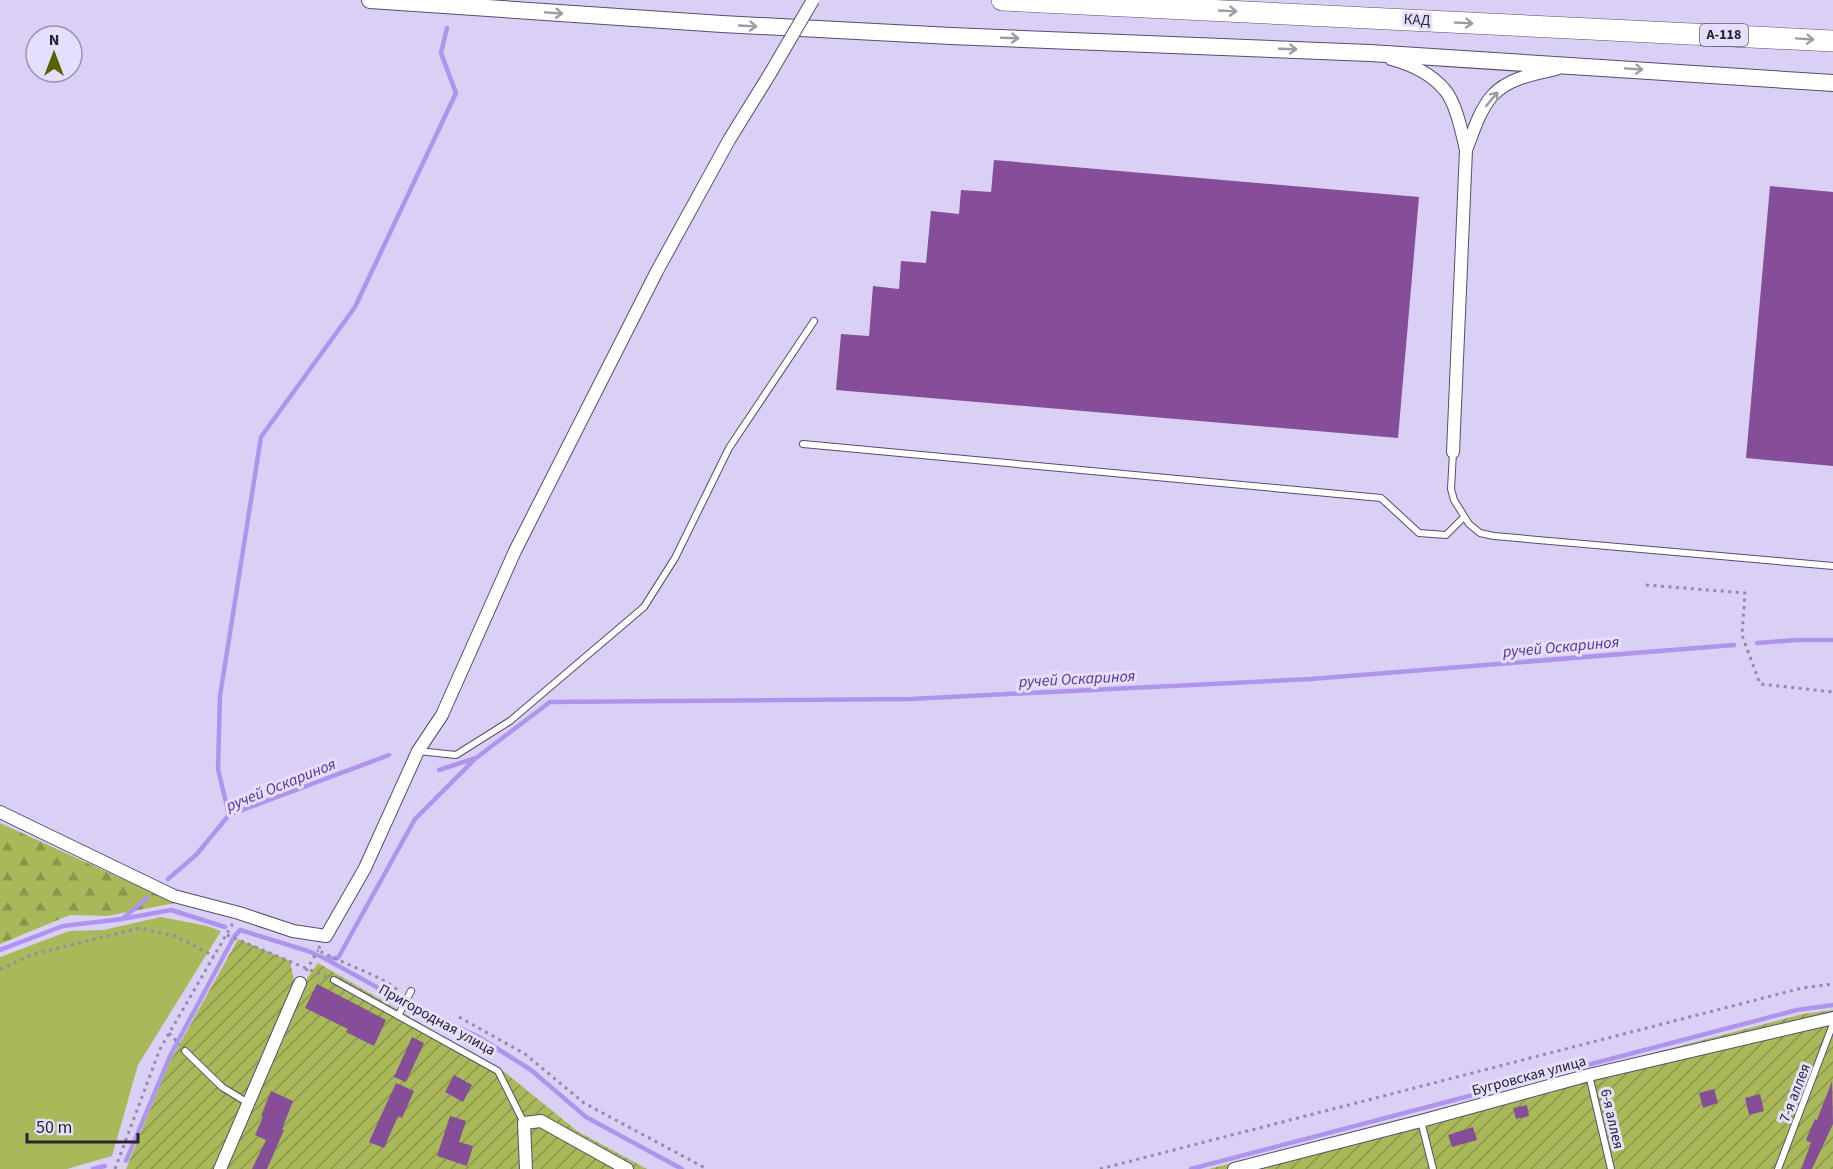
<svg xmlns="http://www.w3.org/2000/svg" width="1833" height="1169" font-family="'Source Sans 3',sans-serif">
<defs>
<pattern id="forest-firs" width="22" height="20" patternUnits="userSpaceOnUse" patternTransform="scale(1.5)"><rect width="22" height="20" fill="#a9b959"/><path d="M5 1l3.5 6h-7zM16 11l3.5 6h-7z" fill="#8a964a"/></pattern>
<pattern id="garden-furrows" width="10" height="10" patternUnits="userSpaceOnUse" patternTransform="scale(1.5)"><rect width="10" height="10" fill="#a9b959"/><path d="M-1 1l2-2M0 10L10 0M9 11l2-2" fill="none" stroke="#8a964a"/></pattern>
</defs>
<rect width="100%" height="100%" fill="#dad0f6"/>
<path fill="#a9b959" d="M161 917 207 926 221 931 138 1065 112 1156 67 1169H0V957L69 931 103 930Z"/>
<path fill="url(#forest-firs)" d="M0 823 175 903 107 916 70 915 0 944Z"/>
<path fill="url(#garden-furrows)" d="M238 939 290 961 294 980 303 984 318 963 506 1073 577 1131 647 1169H126L169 1063Z
M1833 1010V1169H1209L1803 1014Z"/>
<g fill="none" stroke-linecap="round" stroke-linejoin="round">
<path stroke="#af94ed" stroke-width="4.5" d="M1757 643 1796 640H1833
M439 770 476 758 550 702 910 699 1311 679 1734 645
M229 815 218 769 220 696 261 437 355 307 456 93 441 53 447 28
M168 879 196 855 229 815 389 755
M147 898 122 919 171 910 225 927
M0 950 63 926 122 919
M400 1000 324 958H338L415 819 474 760
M410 1006 477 1036 531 1070 586 1117 682 1169
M126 1161 170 1056 234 937 240 930 308 951 324 958
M93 1169 105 1166
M1191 1169 1797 1010 1833 1005"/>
</g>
<path fill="#864e99" d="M994 160 1419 197 1398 438 836 390 841 334 869 336 873 286 899 289 901 261 926 263 931 211 959 214 961 190 991 192Z
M1770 186 1833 192V466L1746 458Z
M317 984 386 1020 374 1046 346 1032 348 1029 305 1008Z
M412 1037 424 1043 406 1082 394 1077Z
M454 1075 472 1085 463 1102 445 1092Z
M1832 1081 1833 1124 1812 1169H1801L1811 1143 1806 1140 1815 1119 1817 1120Z
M396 1083 414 1091 402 1118 398 1116 384 1148 369 1142Z
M1714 1089 1718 1103 1703 1108 1699 1093Z
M271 1091 293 1101 282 1129 284 1130 267 1169H252L266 1140 255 1135 263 1117 261 1116Z
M1760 1094 1764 1111 1749 1115 1745 1098Z
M1527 1105 1529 1116 1516 1119 1513 1108Z
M450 1116 466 1121 459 1142 473 1146 467 1166 437 1156Z
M1473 1127 1477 1140 1452 1147 1448 1135Z"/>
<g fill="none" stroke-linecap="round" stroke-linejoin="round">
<defs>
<path id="lane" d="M803 444 1381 498 1419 533 1446 535 1464 517
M1453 452 1451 489 1454 500 1469 524 1480 533 1494 536 1833 566
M418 751 456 755 510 721 644 607 675 558 729 448 814 321
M334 980 498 1071 524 1123
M398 1016 411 991
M185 1051 222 1087 248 1103
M1589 1075 1611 1169
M1421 1121 1433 1169
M1778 1169 1833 1024"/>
<path id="street" d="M1391 59C1410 64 1431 74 1444 89 1456 102 1462 133 1466 150L1453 452
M1466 150C1473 133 1479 111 1492 96 1508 78 1534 74 1556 69
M0 812 174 896 239 913 293 931 326 936 365 868 418 751 442 715 515 551 657 271 729 140 771 72
M220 1169 300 983
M526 1169 524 1123 541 1121 627 1169
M1234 1169 1421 1121 1589 1075 1833 1018"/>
<path id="secondary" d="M370 0 722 24 951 36 1370 53 1833 83"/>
<path id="highway" d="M1002 0 1833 41"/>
</defs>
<use href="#lane" stroke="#564d6d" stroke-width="8"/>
<use href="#street" stroke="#564d6d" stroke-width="14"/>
<use href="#secondary" stroke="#564d6d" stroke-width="18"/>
<use href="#highway" stroke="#564d6d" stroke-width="22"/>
<path stroke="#938ba7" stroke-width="3" stroke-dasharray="3 4.5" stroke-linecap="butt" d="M1646 585 1745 593 1742 635 1760 684 1833 692
M227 935 327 977
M320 946 318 950C344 965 375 972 399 991
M0 969 34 954 140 928 175 936 214 956
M306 971 318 950
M459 1017 525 1054 584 1103 707 1169
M169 1033 180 1045
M115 1169 160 1049 233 923
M1100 1169 1802 988 1833 984"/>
<use href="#lane" stroke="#fff" stroke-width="6"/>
<use href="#street" stroke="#fff" stroke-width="12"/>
<use href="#secondary" stroke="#fff" stroke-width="16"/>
<use href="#highway" stroke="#fff" stroke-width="21"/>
<defs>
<path id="street-bridge" d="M771 72 813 0"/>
</defs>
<use href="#street-bridge" stroke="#564d6d" stroke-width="14" stroke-linecap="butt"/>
<use href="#street-bridge" stroke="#fff" stroke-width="12"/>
</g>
<defs><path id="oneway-shaft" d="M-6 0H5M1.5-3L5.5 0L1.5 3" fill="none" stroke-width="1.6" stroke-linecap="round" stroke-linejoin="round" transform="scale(1.5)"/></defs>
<g stroke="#9e9ca2">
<use href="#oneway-shaft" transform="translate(1228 11) rotate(3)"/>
<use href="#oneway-shaft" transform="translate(554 13) rotate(4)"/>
<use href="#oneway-shaft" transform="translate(1464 23) rotate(3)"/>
<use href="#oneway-shaft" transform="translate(748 26) rotate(3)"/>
<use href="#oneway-shaft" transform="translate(1010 38) rotate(2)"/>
<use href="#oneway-shaft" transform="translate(1805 39) rotate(4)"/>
<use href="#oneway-shaft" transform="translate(1288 49) rotate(2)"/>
<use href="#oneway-shaft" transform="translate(1634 69) rotate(4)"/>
<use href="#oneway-shaft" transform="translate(1492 99) rotate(-50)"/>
</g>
<g text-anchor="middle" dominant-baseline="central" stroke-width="6" stroke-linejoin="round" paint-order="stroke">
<rect fill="#e6defd" stroke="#605b6e" stroke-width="1.5" x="1700" y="24" width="48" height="22" rx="4.5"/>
<g font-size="14" font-weight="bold" fill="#272331">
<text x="1724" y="35">А-118</text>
</g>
<g font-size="15" fill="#272331" stroke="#e6defd">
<text transform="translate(1417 20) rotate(3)">КАД</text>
<text transform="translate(437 1020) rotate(29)">Пригородная улица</text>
<text transform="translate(1529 1076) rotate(-15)">Бугровская улица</text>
<text transform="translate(1795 1093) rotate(-69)">7-я аллея</text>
<text transform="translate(1612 1119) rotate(77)">6-я аллея</text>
</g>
<g font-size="16" font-style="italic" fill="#593197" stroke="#e6defd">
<text transform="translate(1561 647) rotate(-5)">ручей Оскариноя</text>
<text transform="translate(1077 679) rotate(-3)">ручей Оскариноя</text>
<text transform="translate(281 785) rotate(-22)">ручей Оскариноя</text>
</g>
</g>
<g transform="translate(54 54)"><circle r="28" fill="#e6defd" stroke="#9a93ab" stroke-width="1.5"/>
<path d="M0-4.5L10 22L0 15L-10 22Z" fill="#566100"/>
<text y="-9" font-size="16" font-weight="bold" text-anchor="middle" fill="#272331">N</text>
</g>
<path d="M27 1133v9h111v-9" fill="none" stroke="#272331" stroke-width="3"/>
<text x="36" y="1133" font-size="18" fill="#272331" stroke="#e6defd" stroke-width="4.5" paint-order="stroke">50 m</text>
</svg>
